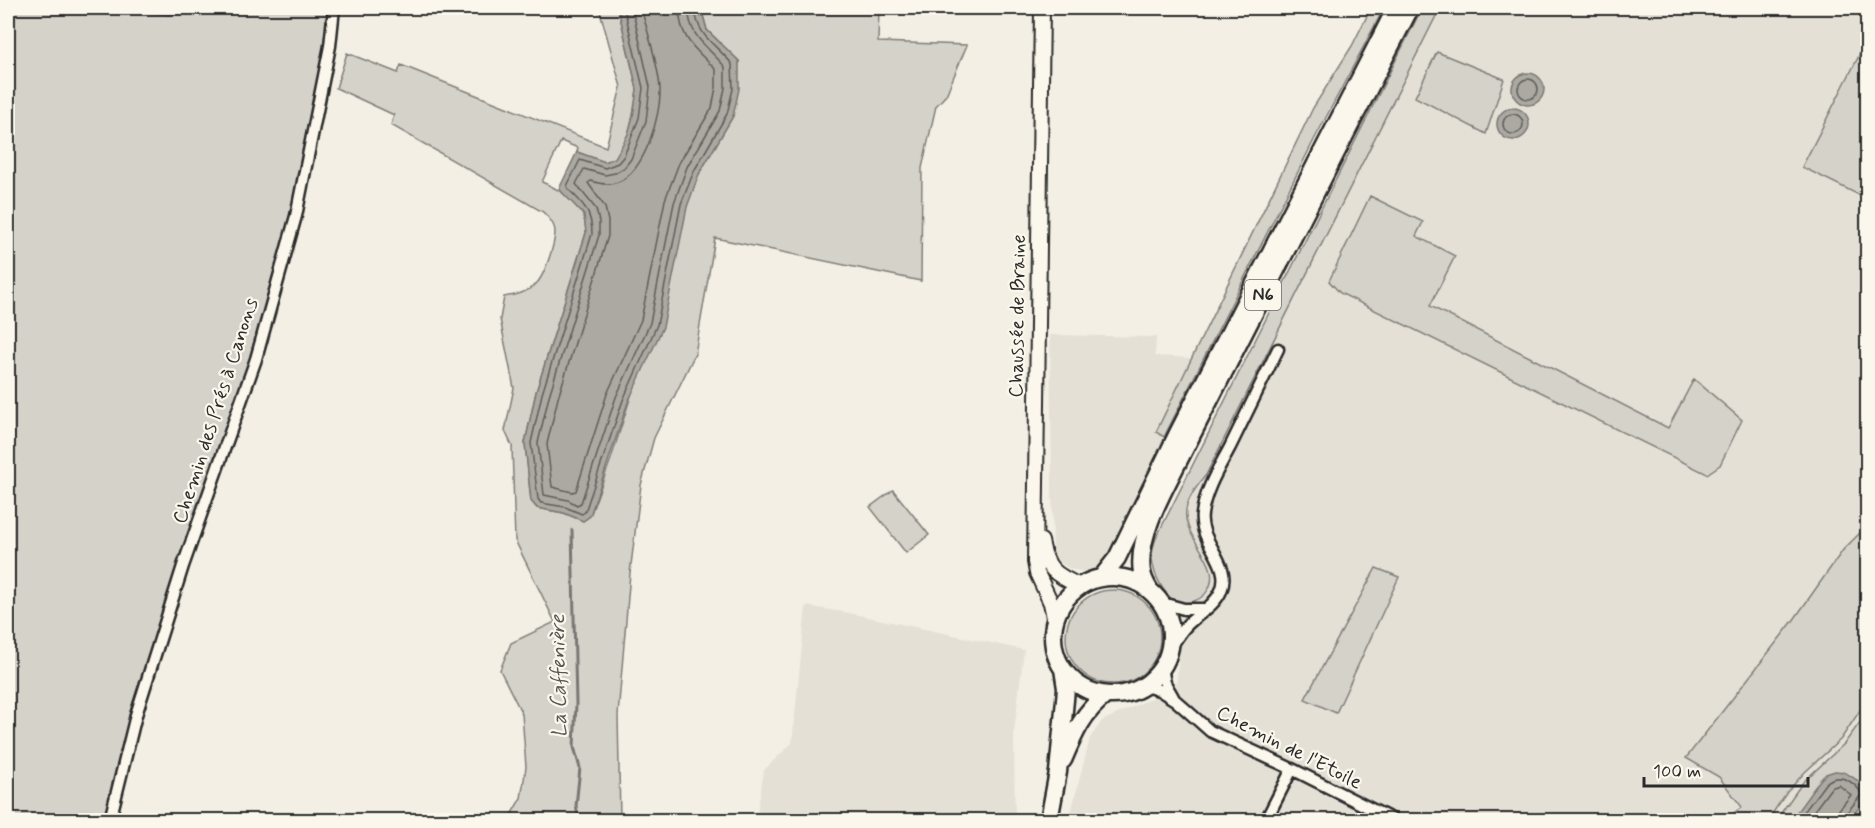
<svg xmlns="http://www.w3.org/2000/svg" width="1875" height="828" font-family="Mynerve,sans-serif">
<rect width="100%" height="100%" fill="#f3efe4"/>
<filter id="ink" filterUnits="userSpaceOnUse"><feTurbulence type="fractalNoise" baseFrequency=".0167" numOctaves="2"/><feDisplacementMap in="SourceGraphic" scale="12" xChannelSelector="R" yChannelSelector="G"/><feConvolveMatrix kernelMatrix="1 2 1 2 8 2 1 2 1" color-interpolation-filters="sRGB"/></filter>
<g filter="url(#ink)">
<path fill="#e4e0d6" d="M1440 8H1867V820H1069L1090 738 1102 721 1176 687 1180 644 1169 596 1181 603 1213 578 1211 567 1190 535 1186 510 1194 490 1206 475Z
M1050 335 1156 337 1155 356 1191 358 1156 432 1164 437 1106 562 1089 573 1070 569 1053 558Z
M806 606 849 613 1024 650 1014 732 1015 820H756L764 770 792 743Z"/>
<path fill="#d5d2c9" stroke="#807e7a" stroke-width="1.5" d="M8 8H122L169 15 200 8H334L292 215 249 365 105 820H8Z
M599 8H618L637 89C635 112 630 140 615 158L605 162 577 152 578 148 561 141 542 182C565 192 586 205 586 233L536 392 525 443 531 501 537 508 564 513 583 521 590 516 611 459 676 253 686 207 699 174 733 116 739 61 707 30 701 8H879L878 42 967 45 946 95 936 106 922 168 921 281 715 238 695 354 654 438 641 485 630 573 618 715 620 820H508L521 798 526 767 522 714 500 670 511 643 555 622 515 540 512 446 505 431 514 388 500 319 504 297C516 295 526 293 535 285 544 278 555 244 555 232 555 224 548 217 543 212L391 125 394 115 336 88 347 53 398 73 401 65 606 147 621 87Z
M1371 8H1384L1314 140 1164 437 1156 432 1313 108 1352 46Z
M1422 8H1440L1206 475C1198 485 1188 497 1186 510 1182 540 1224 562 1208 590 1203 599 1195 602 1185 603 1166 604 1153 574 1152 558 1152 551 1154 543 1157 536Z
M1867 40V177L1859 195 1802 167Z
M1437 52 1504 79 1486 134 1415 97Z
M1370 196 1423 222 1416 236 1455 256 1430 306 1668 428 1694 379 1742 420 1720 465 1707 474 1340 293 1329 281Z
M893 490 929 535 906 553 870 507Z
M1867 526V700L1841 739 1805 772 1787 792 1768 820H1724L1742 807 1719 777 1686 758 1793 621 1843 550Z
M1376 568 1399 577 1336 713 1305 699Z
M1066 637a47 47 0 1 1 94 0a47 47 0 1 1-94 0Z
M1867 713V818L1865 820H1776L1803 782 1844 744Z"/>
<path fill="#aca9a2" stroke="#787772" stroke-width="1.5" d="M618 8H701L707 30 739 61V89L733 116 699 174 687 207 663 327 628 402 590 516 583 521 564 513 537 508 531 501 525 443 536 392 586 233 584 215 559 189 577 152 605 162 615 158 628 134 633 116 637 89Z
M1512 89a16 16 0 1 1 32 0a16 16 0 1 1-32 0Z
M1497 124a16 16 0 1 1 32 0a16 16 0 1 1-32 0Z
M1835 771C1845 771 1849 775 1857 780 1875 796 1862 804 1849 819L1847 820H1791L1820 780 1826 774Z"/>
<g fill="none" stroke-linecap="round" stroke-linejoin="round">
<path stroke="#5f5d5b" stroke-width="1.5" d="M624 8 643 88 639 118 624 156 618 163 605 168 580 160 567 186 568 189C583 203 592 212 592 234L542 394 531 443 538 499 541 503 565 507 582 514 585 512 623 400 657 325 681 204 694 171 727 114 733 89 732 64C715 43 697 37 695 8
M632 8 650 87 646 121 631 159 624 168 615 173 605 175 584 169 576 184 596 209 599 222V235L549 396 538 443 544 495 568 500 577 505 581 503 616 397 650 323 674 203 687 167 720 111 725 88V67C707 45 690 39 688 8
M641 8C647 30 659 67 660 89 661 115 645 172 618 182 609 186 600 184 591 181L588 183 605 207 608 221V236L558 398 547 444 552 487 572 492 576 491 607 394 641 320 665 200 679 163 712 108 716 87V70C696 49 680 40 679 8
M1518 89a10 10 0 1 1 20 0a10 10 0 1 1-20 0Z
M1503 124a10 10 0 1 1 20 0a10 10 0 1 1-20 0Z
M1798 820 1825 784C1838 771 1854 781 1862 794L1845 815 1844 820
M1807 820 1831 788 1839 785 1851 795 1838 811 1836 820"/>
<path stroke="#787772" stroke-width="3" d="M572 530 576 704 574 747 580 768 576 806 579 820"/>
<defs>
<path id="minor" d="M1162 603 1184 609H1206
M1170 648C1176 640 1181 630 1189 623 1200 613 1215 605 1221 591 1233 563 1198 542 1202 514 1205 490 1219 468 1230 447 1246 414 1262 381 1278 349
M1162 668 1165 683 1173 697
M1144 686 1159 690 1175 700 1210 731 1292 769 1393 820
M110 820 136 715 183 566 256 359 296 216 330 46 334 8
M1266 820 1292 769"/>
<path id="tertiary" d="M1042 8 1035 562 1037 573 1051 603 1055 622
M1041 541C1046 569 1055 575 1080 586"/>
<path id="primary" d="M1053 636a59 59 0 1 1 118 0a59 59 0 1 1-118 0Z
M1102 577 1117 558 1178 433 1396 8
M1149 589C1146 584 1143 578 1142 572 1136 536 1166 486 1182 454L1410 8
M1063 760C1074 734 1083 712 1106 695
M1049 820 1058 772 1065 700 1066 688 1063 669"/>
</defs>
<use href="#minor" stroke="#2b2b2b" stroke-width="15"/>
<use href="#tertiary" stroke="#2b2b2b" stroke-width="18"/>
<use href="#primary" stroke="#2b2b2b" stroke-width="21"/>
<use href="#minor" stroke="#fbf7ec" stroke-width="10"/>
<use href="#tertiary" stroke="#fbf7ec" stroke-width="14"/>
<use href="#primary" stroke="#fbf7ec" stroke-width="16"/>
</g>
</g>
<g text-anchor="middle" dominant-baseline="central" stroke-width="4.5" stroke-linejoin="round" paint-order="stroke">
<rect fill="#fbf7ec" stroke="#696865" stroke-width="1.5" x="1245" y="280" width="36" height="30" rx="4.5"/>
<g font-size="18" font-weight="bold" fill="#2b2b2b">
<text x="1263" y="295">N6</text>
</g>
<g font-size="20" fill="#2b2b2b" stroke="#fbf7ec">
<text transform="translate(1018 316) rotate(-89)">Chaussée de Braine</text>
<text transform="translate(216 411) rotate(-72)">Chemin des Prés à Canons</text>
<text transform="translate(1289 748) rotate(27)">Chemin de l'Etoile</text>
</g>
<g font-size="21" font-style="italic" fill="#585755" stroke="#fbf7ec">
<text transform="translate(559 676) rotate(-91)">La Caffenière</text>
</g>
</g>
<rect width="1875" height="828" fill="none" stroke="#fbf7ec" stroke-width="30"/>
<rect x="15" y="15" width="1845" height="798" fill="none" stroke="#2b2b2b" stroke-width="2" filter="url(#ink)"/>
<path d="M1644 777v9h164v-9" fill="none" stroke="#2b2b2b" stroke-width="3"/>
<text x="1653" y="777" font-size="18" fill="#2b2b2b" stroke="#fbf7ec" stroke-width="4.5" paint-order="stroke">100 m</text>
</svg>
